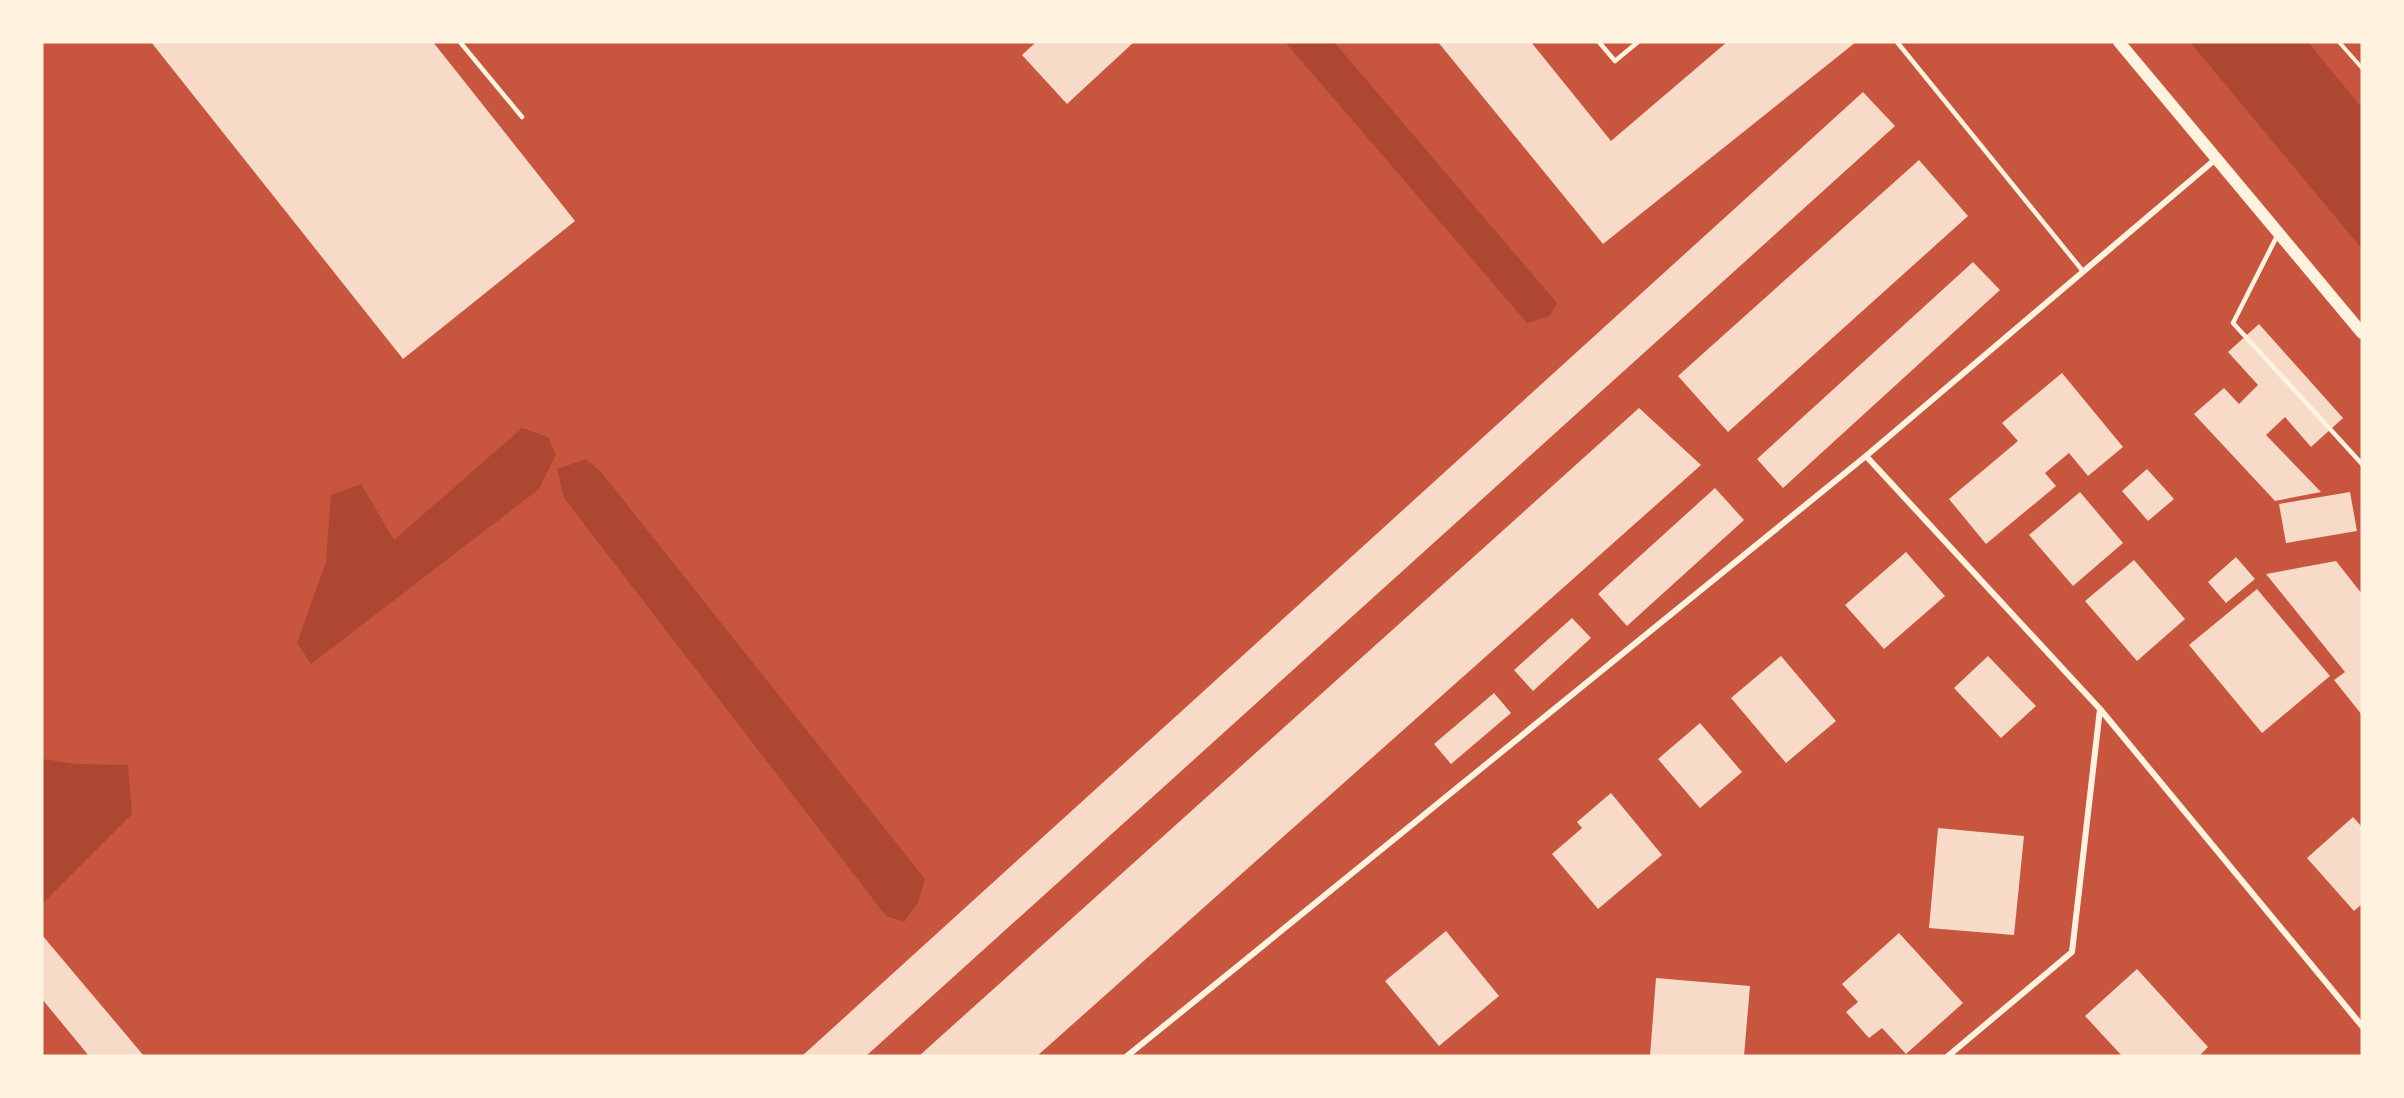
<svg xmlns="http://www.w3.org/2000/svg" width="2404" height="1098" font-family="Barlow,sans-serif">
<rect width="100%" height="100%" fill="#c8553d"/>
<path fill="#ae4732" d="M1285 42H1334L1557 303 1550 316 1527 323Z
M2190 42H2308L2362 108V249Z
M522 428 548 437 556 455 539 489 311 664 297 643 326 562 331 495 361 484 394 540Z
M586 459 601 472 925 879 918 902 904 922 886 916 564 498 557 469Z
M42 759 76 764 128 765 132 814 42 904Z"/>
<path fill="#f7dbc8" d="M151 42H433L575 221 403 359Z
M1036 42H1134L1067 104 1022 55Z
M1438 42H1531L1611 141 1727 42H1856L1603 244Z
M1863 92 1895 126 866 1056H802Z
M1919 160 1968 216 1728 432 1678 376Z
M1973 262 2000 290 1783 488 1757 459Z
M2259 324 2343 418 2311 447 2285 417 2266 435 2321 492 2275 501 2194 414 2224 388 2239 404 2258 385 2228 352Z
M2062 373 2123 447 2088 476 2069 453 2045 473 2056 486 1986 544 1949 499 2018 441 2002 423Z
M1639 408 1701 465 1037 1056H919Z
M2147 469 2174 499 2148 521 2122 491Z
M1715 488 1744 520 1627 626 1598 594Z
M2080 492 2123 543 2073 586 2029 535Z
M2350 492 2357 531 2286 543 2279 504Z
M1906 552 1945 596 1884 649 1845 605Z
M2236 557 2255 579 2226 603 2208 582Z
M2134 560 2185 619 2137 661 2085 601Z
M2336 561 2362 594V715L2334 680 2345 672 2266 574Z
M2257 589 2330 676 2262 733 2189 645Z
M1572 618 1591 638 1533 691 1514 670Z
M1781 656 1836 721 1786 763 1731 698Z
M1988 656 2036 706 2001 738 1954 688Z
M1494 693 1511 713 1451 764 1434 744Z
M1700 723 1742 772 1700 808 1658 759Z
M1611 793 1662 855 1598 909 1552 854 1582 828 1577 822Z
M2353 817 2362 827V904L2354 911 2307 858Z
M1938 828 2024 836 2014 935 1929 928Z
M1446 931 1499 996 1439 1046 1385 981Z
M1899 933 1963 1003 1906 1054 1882 1028 1869 1038 1846 1012 1858 1002 1842 984Z
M42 935 144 1056H89L42 999Z
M2137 969 2208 1047 2199 1056H2122L2085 1016Z
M1656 978 1750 986 1744 1056H1650Z"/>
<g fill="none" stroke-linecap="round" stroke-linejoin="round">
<path stroke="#fff3e0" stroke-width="4" d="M2339 42 2362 68"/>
<path stroke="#fff3e0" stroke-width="4.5" d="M460 42 522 117
M1599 42 1615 61 1638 42
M1897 42 2082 270
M2277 236 2233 323 2362 464"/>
<path stroke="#fff3e0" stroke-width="6" d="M1866 456 2100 709 2362 1026
M1127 1056 1866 456 2217 158
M1948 1056 2072 952 2100 709"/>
<path stroke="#fff3e0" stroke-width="12" d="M2119 42 2362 333"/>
</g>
<rect width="2404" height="1098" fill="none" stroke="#fff3e0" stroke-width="87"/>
</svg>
